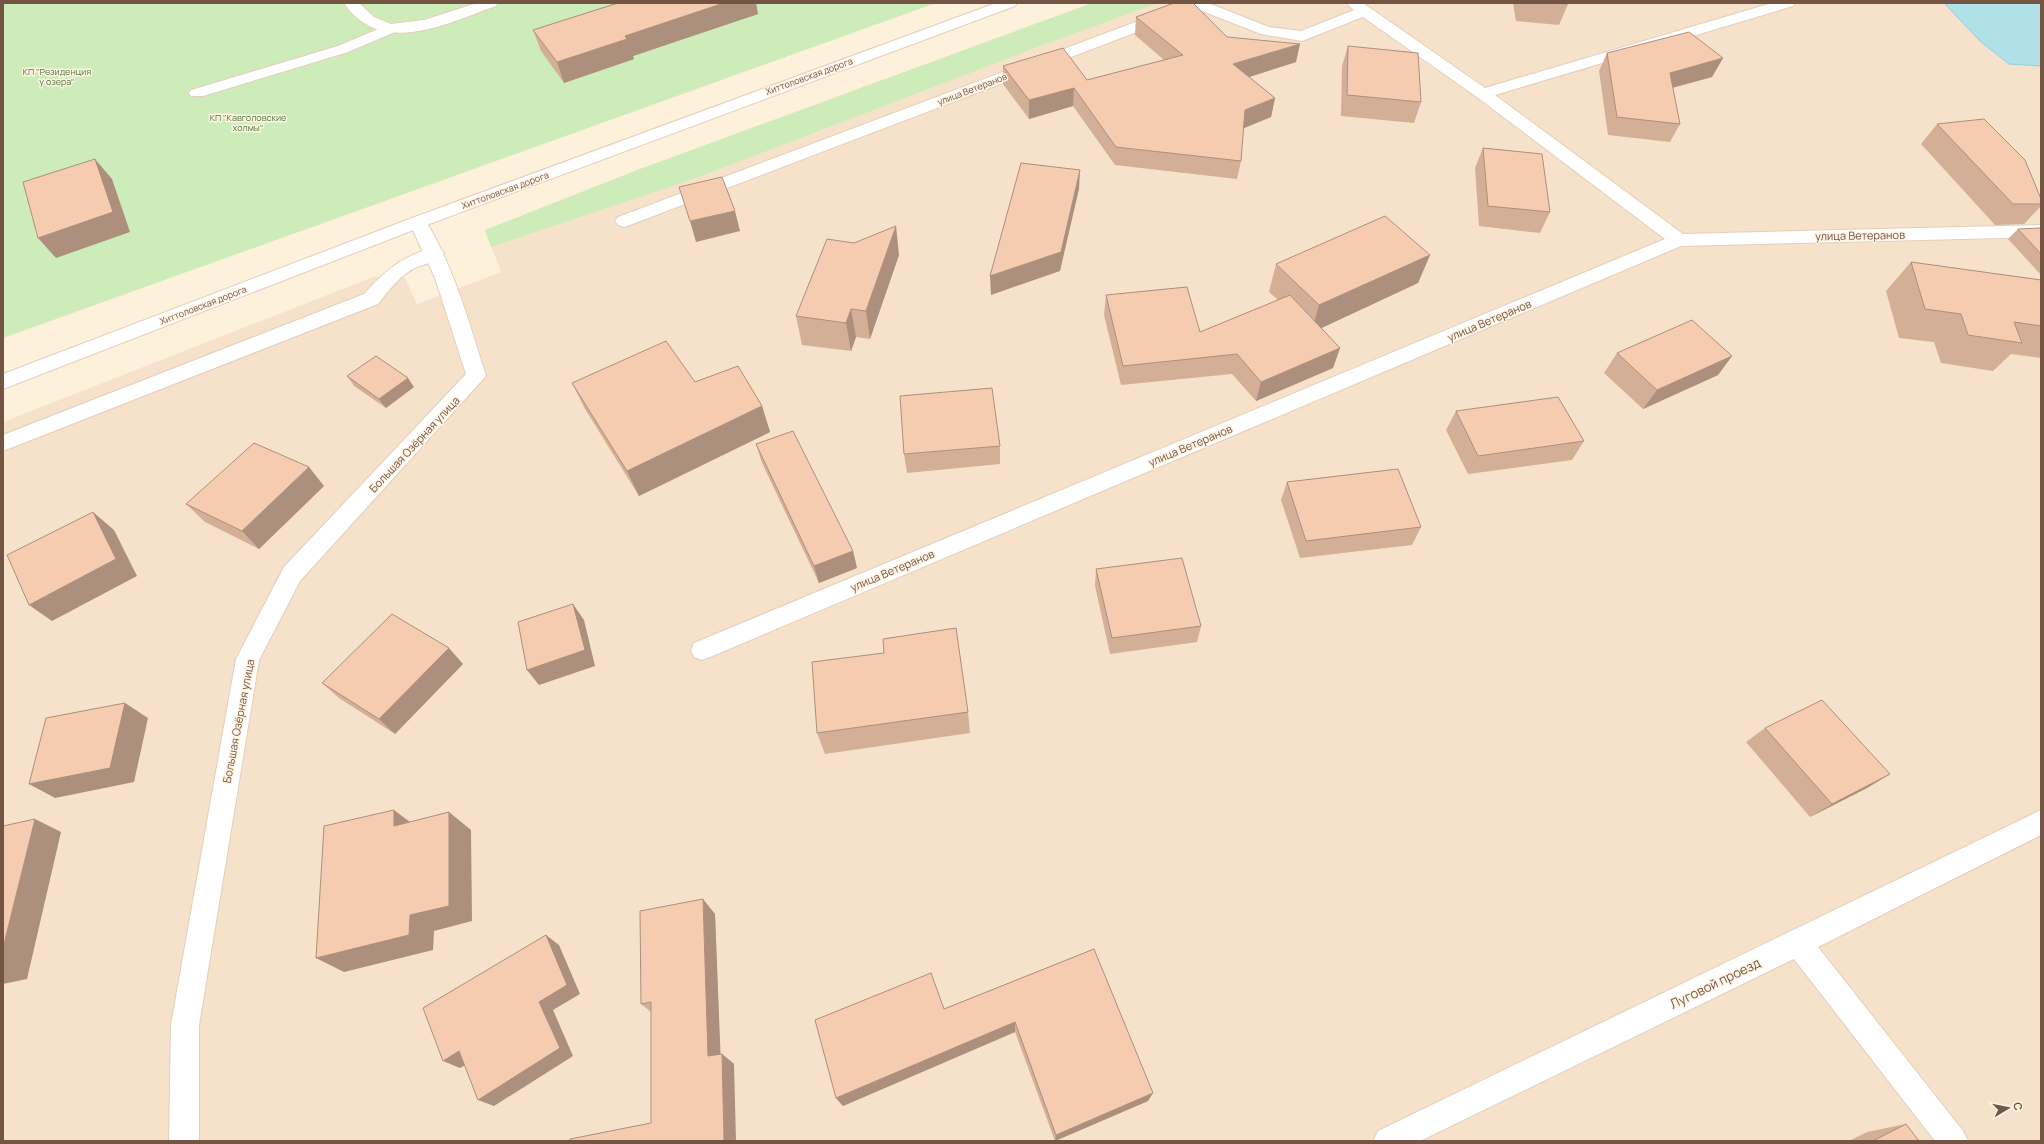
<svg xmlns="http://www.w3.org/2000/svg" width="2044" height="1144" font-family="Manrope,sans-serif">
<rect width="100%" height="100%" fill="#fef1dc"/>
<path fill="#f6e2ca" d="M1092 3H2041V1141H3V422L373 277 405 278 417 304 501 272 485 230 640 169Z"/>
<path fill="#ceecba" d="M3 3H936L3 338Z
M1092 3H1158L1032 49 696 178 491 247 485 230 640 169Z"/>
<path fill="#b0e0e8" stroke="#95d0db" d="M1944 3H2041V66L2009 64 1981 42Z"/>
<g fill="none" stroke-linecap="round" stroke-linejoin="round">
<defs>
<path id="service" d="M390 24 395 26 398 29 395 32 348 52 203 96H191L189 93 191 90 338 46Z
M435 247 441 249 444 253C439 261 425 264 417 267 400 275 389 290 378 304L3 451V435L364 294C387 269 402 256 435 247Z"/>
<path id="minor" d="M344 3H359L374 17 391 24 424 20 477 3H498L496 6C447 23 382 58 344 3Z
M1186 3H1208L1269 27 1301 31 1354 10 1346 3H1363L1485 88 1772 3H1795L1793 6 1495 95 1683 234 2041 225V237L1681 246 710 657 702 660 694 657 691 650 694 643 1665 239 1477 97 1363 17 1302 41 1261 34 1197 9 630 225 624 227 618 225 615 221 618 217Z
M418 216 424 218C454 266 469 323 486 376L300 581 259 660 199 1025V1141H169L171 1025 236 659 284 567 466 374 435 278 409 222 412 218Z
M2041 810V835L1818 947 1963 1131 1968 1141H1935L1794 959 1420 1141H1373L1378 1131Z"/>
<path id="tertiary" d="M996 3H1017L1015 6 424 226 3 389V374L412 218Z"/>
</defs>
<use href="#service" stroke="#e4cebb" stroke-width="2"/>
<use href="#minor" stroke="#e4cebb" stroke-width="2"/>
<use href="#tertiary" stroke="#e4cebb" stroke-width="2"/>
<use href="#service" fill="#fff" fill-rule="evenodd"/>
<use href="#minor" fill="#fff" fill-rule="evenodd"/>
<use href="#tertiary" fill="#fff" fill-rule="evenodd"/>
</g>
<path fill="#d4af98" d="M618 3H756L758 14 633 56 634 59 564 83 541 51 533 30Z
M1513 3H1568V4L1559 25 1516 21Z
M1136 17 1227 37 1296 62 1249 77 1275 98 1271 117 1243 128 1241 161 1237 179 1115 165 1073 106 1029 119 1003 84V66L1087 80 1164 60 1135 35Z
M1348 46 1421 102 1414 123 1341 116 1342 66Z
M1607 53 1723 58 1712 77 1672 88 1680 124 1670 142 1608 135 1599 71Z
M1937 124 2041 199V206L2024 224 1995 225 1921 144Z
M1483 148 1550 212 1540 233 1479 226 1475 168Z
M2018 229 2041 231V275L2008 239Z
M899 255 870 339 856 337 851 351 802 345 796 316Z
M1430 255 1418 283 1321 328 1340 348 1333 368 1256 401 1232 374 1121 385 1104 315 1106 295 1200 332 1278 300 1269 292 1276 264Z
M1911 262 2041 280V358L2011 354 1993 371 1941 363 1934 342 1899 338 1886 291Z
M1617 353 1732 356 1718 375 1643 409 1604 373Z
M347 376 414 387 386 408 354 386Z
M695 382 762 406 770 432 639 496 585 409 572 383Z
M1456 411 1584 441 1572 460 1468 474 1446 430Z
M756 444 853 551 857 568 819 583 762 463Z
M1000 446V464L907 473 904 454Z
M1287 482 1421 527 1412 545 1300 558 1281 500Z
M324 486 259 549 205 522 186 504Z
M1096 569 1201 626 1197 642 1110 654 1095 586Z
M884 653 968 712 970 733 825 754 817 733Z
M463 664 395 734 339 698 322 683Z
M1765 728 1890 774 1867 788 1810 817 1746 742Z
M715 914 720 1054H722L734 1064 651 1123V1012L641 1004Z
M1094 949 1148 1101 1055 1141 1015 1032 843 1106 836 1098 944 1009Z
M1906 1124 1919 1141H1849L1867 1132Z"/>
<path fill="#ac8f7c" d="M724 3H756L758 14 633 56 634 59 564 83 557 62 625 36Z
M1300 44 1296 62 1230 83 1233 64Z
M1723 58 1712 77 1660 91 1670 73Z
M1074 88 1073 106 1029 119V100Z
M1275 98 1271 117 1242 129 1245 110Z
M95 159 112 179 130 232 56 258 38 238Z
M1080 170 1079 189 1060 271 991 295 990 276Z
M735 211 740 231 696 242 690 221Z
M896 226 899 255 870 339 866 311Z
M1430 255 1418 283 1311 333 1319 305Z
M851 309 856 337 851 351 846 323Z
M1340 348 1333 368 1256 401 1261 382Z
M1732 356 1718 375 1643 409 1657 390Z
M408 378 414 387 386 408 379 399Z
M762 406 770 432 639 496 627 471Z
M309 467 324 486 259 549 242 531Z
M93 512 114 530 137 576 52 621 29 605Z
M853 551 857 568 819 583 814 566Z
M573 604 584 620 595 666 539 685 527 670Z
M449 648 463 664 395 734 379 719Z
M125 703 148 718 134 782 55 798 29 784Z
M1890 774 1867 788 1810 817 1832 804Z
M394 810 418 828 394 826Z
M449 812 471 830 472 921 434 931 433 950 344 972 316 958 410 915Z
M35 819 61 832 27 979 3 984V948Z
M703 899 715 914 721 1066 708 1056Z
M546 935 559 945 580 994 553 1010 573 1056 494 1106 478 1100Z
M1015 1022V1032L843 1106 836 1098Z
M459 1051 476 1059 460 1068 443 1061Z
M722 1054 734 1064 736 1141H724Z
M1153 1093 1148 1101 1055 1141 1056 1135Z"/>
<path fill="#f6ccb1" stroke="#ac8f7c" d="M618 3H724L625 36 627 39 557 62 533 30Z
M1174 3H1193L1227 37 1300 44 1233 64 1275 98 1245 110 1241 161 1116 147 1074 88 1029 100 1003 66 1063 48 1087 80 1183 55 1136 17Z
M1551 3H1568V4Z
M1689 32 1723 58 1670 73 1680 124 1617 117 1607 53Z
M1348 46 1418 53 1421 102 1347 95Z
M1984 119 2025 160 2041 199V204H2013L1937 124Z
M1483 148 1542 154 1550 212 1488 206Z
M95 159 113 212 38 238 23 182Z
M1021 163 1080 170 1061 252 990 276Z
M722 177 735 211 690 221 679 187Z
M1385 216 1430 255 1319 305 1276 264Z
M896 226 866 311 851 309 846 323 796 316 827 239 854 243Z
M2040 228 2041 231V254L2018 229Z
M1911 262 2041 280V326L2014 322 2022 343 1968 335 1961 314 1925 309Z
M1187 287 1200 332 1290 295 1340 348 1261 382 1237 354 1123 366 1106 295Z
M1692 320 1732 356 1657 390 1617 353Z
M666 341 695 382 738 366 762 406 627 471 572 383Z
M376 356 408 378 379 399 347 376Z
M992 388 1000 446 904 454 900 396Z
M1558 397 1584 441 1478 456 1456 411Z
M793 431 853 551 814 566 756 444Z
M254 443 309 467 242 531 186 504Z
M1398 469 1421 527 1306 541 1287 482Z
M93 512 116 559 29 605 7 555Z
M1182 558 1201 626 1112 638 1096 569Z
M573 604 585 650 527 670 518 622Z
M392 614 449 648 379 719 322 683Z
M956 628 968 712 817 733 812 662 884 653 883 639Z
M1822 700 1890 774 1832 804 1765 728Z
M125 703 110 768 29 784 46 718Z
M394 810V826L449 812V906L410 915 409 935 316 958 324 826Z
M35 819 3 948V826Z
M703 899 708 1056 722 1054 724 1141H570V1139L651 1123V1002L641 1004 640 911Z
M546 935 567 985 539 1002 560 1048 478 1100 459 1051 443 1061 423 1008Z
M1094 949 1153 1093 1056 1135 1015 1022 836 1098 815 1020 931 973 944 1009Z
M1906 1124 1919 1141H1873Z"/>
<g text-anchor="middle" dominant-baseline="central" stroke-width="3" stroke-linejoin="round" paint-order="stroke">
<g font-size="9" fill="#4e7c3a" stroke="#fff4e4">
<text x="57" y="71">КП "Резиденция<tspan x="57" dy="10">у озера"</tspan></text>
<text x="248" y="117">КП "Кавголовские<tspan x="248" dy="10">холмы"</tspan></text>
</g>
<g font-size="9" fill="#745543" stroke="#fff4e4">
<text transform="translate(809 76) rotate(-20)">Хиттоловская дорога</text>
<text transform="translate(972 89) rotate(-21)">улица Ветеранов</text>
<text transform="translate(505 190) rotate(-20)">Хиттоловская дорога</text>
<text transform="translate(203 305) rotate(-21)">Хиттоловская дорога</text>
</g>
<g font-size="11" fill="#745543" stroke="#fff4e4">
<text transform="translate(1860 235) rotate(-1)">улица Ветеранов</text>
<text transform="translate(1489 320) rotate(-23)">улица Ветеранов</text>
<text transform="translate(414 444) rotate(-47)">Большая Озёрная улица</text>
<text transform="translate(1190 445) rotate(-23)">улица Ветеранов</text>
<text transform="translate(892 570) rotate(-23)">улица Ветеранов</text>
<text transform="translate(238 721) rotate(-79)">Большая Озёрная улица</text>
</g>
<g font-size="13" fill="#745543" stroke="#fff4e4">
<text transform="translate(1715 983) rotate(-26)">Луговой проезд</text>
</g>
</g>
<rect width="2044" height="1144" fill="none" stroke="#745543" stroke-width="8"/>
<g transform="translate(2008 1108) rotate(80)" stroke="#fff4e4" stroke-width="3" paint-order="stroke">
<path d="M0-3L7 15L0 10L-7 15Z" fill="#745543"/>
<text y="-6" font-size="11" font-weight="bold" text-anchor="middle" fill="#745543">С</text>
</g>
</svg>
